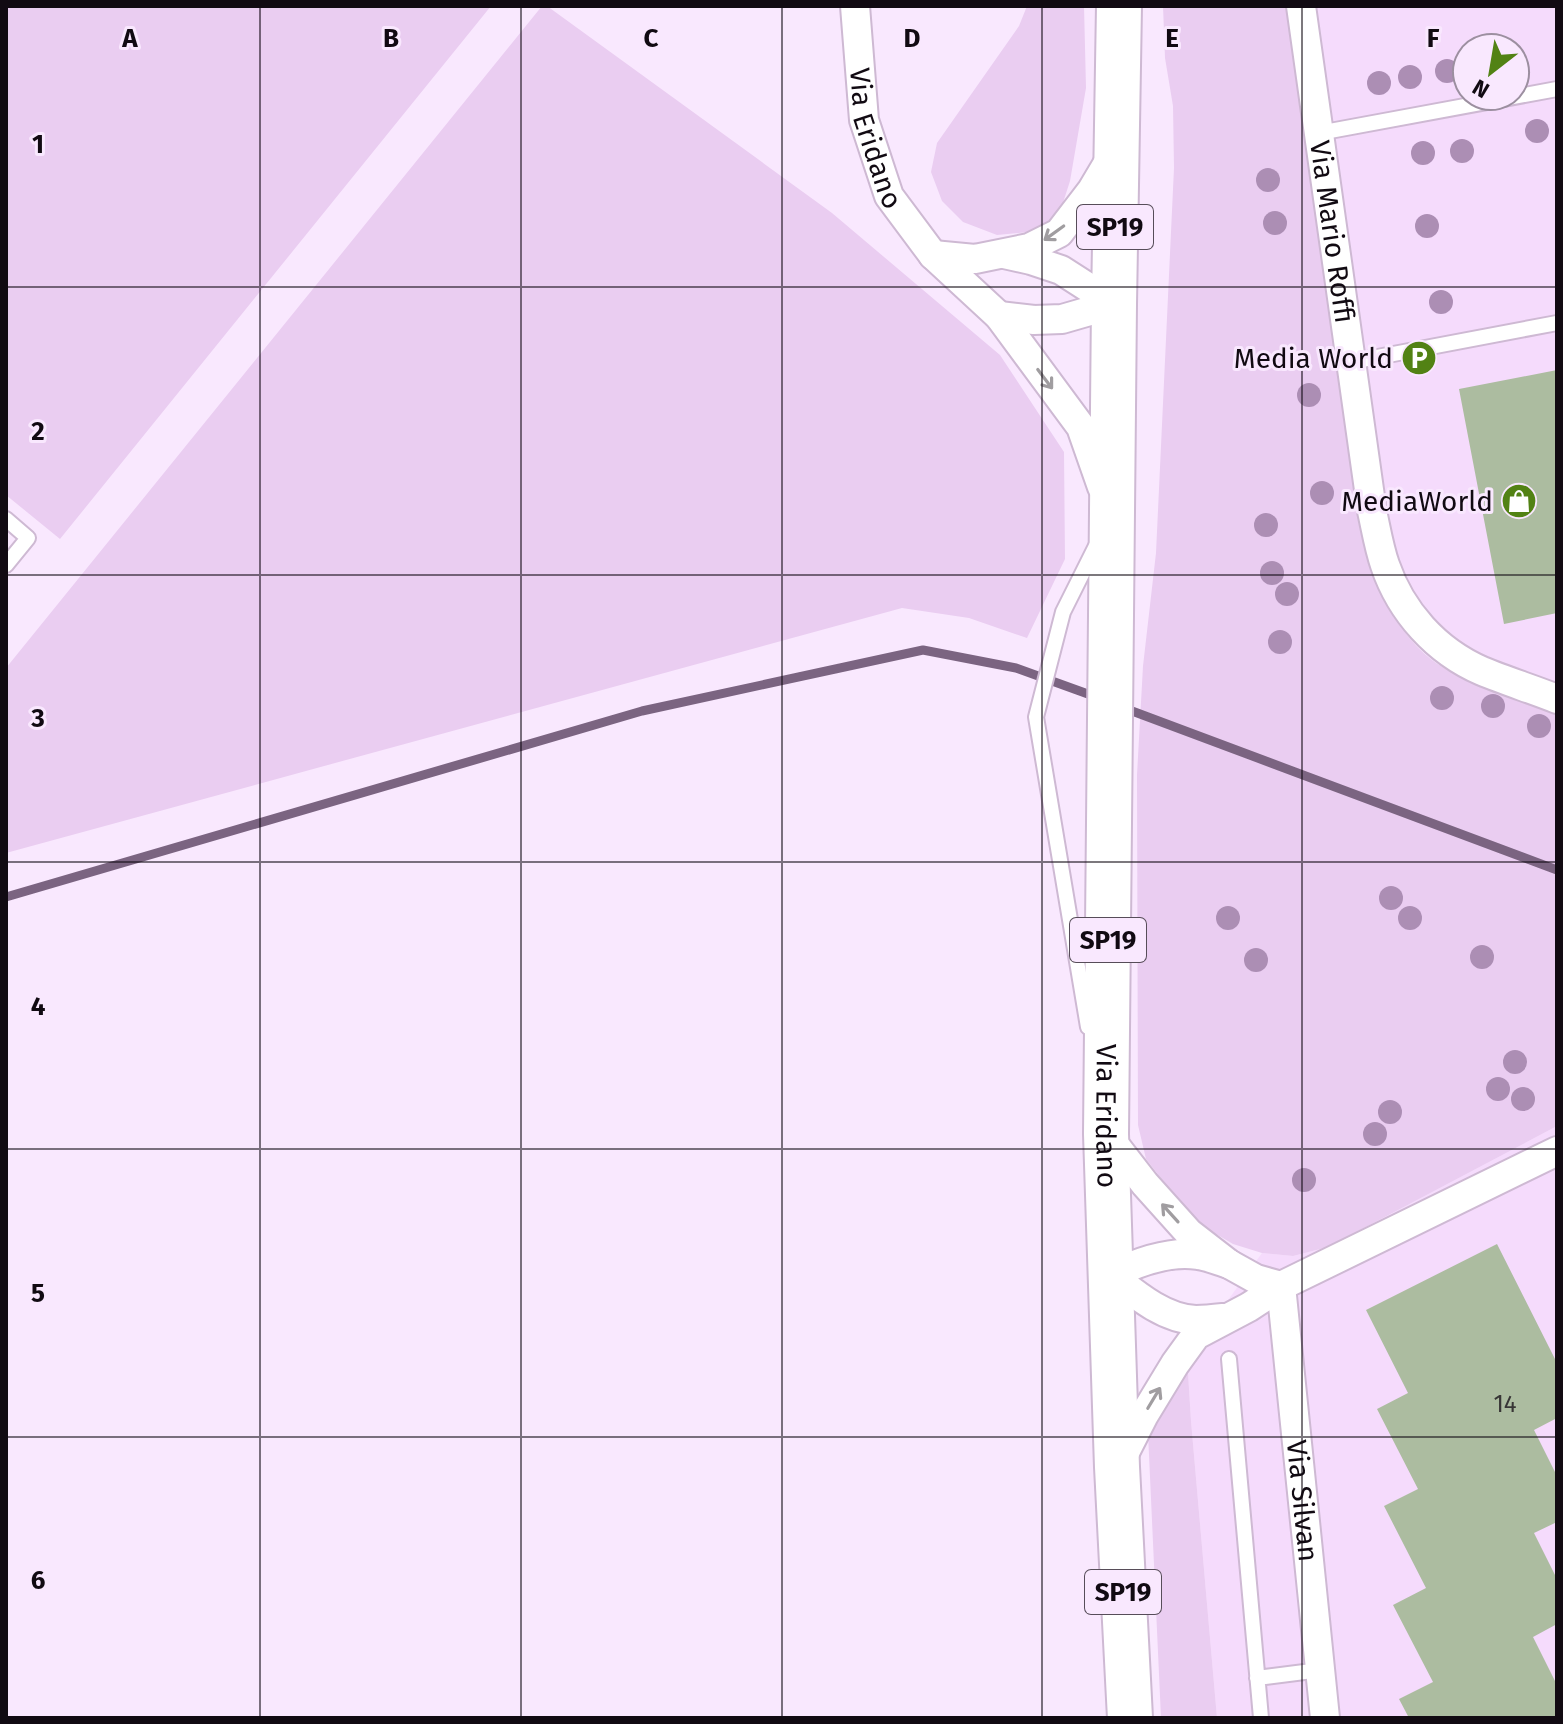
<svg xmlns="http://www.w3.org/2000/svg" width="1563" height="1724" font-family="'Fira Sans',sans-serif">
<rect width="100%" height="100%" fill="#f9e8fe"/>
<path fill="#f5dbfc" fill-rule="evenodd" d="M1287 6H1557V713L1470 680 1432 660 1413 642 1397 619 1373 565 1354 489ZM1467 48H1515V96H1467Z
M1557 1126V1718H1217L1191 1421 1187 1357 1262 1253 1293 1256 1328 1247Z"/>
<path fill="#eacdf1" d="M6 6H491L60 539 6 495Z
M542 6H547L832 213 1000 355 1064 452 1065 559 1027 638 969 618 902 608 6 853V668Z
M1027 6H1084L1086 88 1070 181 1061 209 1038 231 997 235 963 222 942 201 931 172 937 143 1019 26Z
M1163 6H1287L1354 489C1369 548 1380 620 1432 660 1463 683 1520 699 1557 713V1126L1328 1247 1293 1256 1262 1253 1233 1244 1194 1221 1146 1159 1138 1125 1137 775 1143 666 1156 553 1174 168 1173 106 1165 58Z
M1187 1357 1191 1421 1217 1718H1161L1148 1433Z"/>
<g fill="none" stroke-linecap="round" stroke-linejoin="round">
<path stroke="#7b6481" stroke-width="9" d="M1124 708 1557 870
M6 897 642 711 923 650 1016 668 1099 698"/>
</g>
<path fill="#acbca0" d="M1557 370V613L1504 624 1459 389Z
M1497 1244 1557 1363V1418L1534 1430 1557 1476V1522L1534 1533 1557 1579V1624L1533 1637 1557 1685V1718H1409L1399 1699 1433 1682 1393 1605 1426 1588 1384 1506 1418 1489 1377 1409 1408 1393 1366 1310Z"/>
<g fill="none" stroke-linecap="round" stroke-linejoin="round">
<defs>
<path id="service" d="M1319 133 1557 89
M1351 362 1557 323
M6 519 28 538 6 565
M1088 1027 1036 717 1063 612 1097 544
M1229 1359 1261 1718
M1257 1678 1320 1670"/>
<g id="minor">
<path id="s1" d="M855 6 864 120 889 196 933 255 999 316 1081 427 1102 487"/>
<path id="s2" d="M1301 6 1372 511C1376 529 1379 548 1385 565 1401 612 1436 651 1482 671 1506 681 1532 689 1557 699"/>
<path d="M1004 254 1031 260 1061 270 1114 304"/>
<path d="M933 255 975 259 1029 248 1059 233 1092 190 1114 153"/>
<path d="M999 316 1034 320 1062 319 1114 304"/>
<path d="M1107 1135 1145 1184 1189 1233 1229 1264 1256 1279 1281 1286"/>
<path id="s3" d="M1281 1286 1325 1718"/>
<path d="M1223 1318C1214 1319 1205 1320 1196 1320 1164 1319 1135 1294 1111 1275 1136 1263 1170 1250 1198 1255 1208 1256 1219 1261 1229 1264"/>
<path d="M1121 1460 1144 1415 1175 1364 1196 1335 1249 1307 1281 1286 1557 1151"/>
</g>
<g id="primary">
<path id="s4" d="M1119 6 1114 304 1106 1134 1117 1467 1130 1718"/>
</g>
</defs>
<use href="#service" stroke="#ceb9d3" stroke-width="18"/>
<use href="#minor" stroke="#ceb9d3" stroke-width="32"/>
<use href="#primary" stroke="#ceb9d3" stroke-width="48"/>
<use href="#service" stroke="#fff" stroke-width="14"/>
<use href="#minor" stroke="#fff" stroke-width="28"/>
<use href="#primary" stroke="#fff" stroke-width="44"/>
</g>
<g fill="#ac8eb4">
<circle cx="1447" cy="71" r="12"/>
<circle cx="1410" cy="77" r="12"/>
<circle cx="1379" cy="83" r="12"/>
<circle cx="1537" cy="131" r="12"/>
<circle cx="1462" cy="151" r="12"/>
<circle cx="1423" cy="153" r="12"/>
<circle cx="1268" cy="180" r="12"/>
<circle cx="1275" cy="223" r="12"/>
<circle cx="1427" cy="226" r="12"/>
<circle cx="1441" cy="302" r="12"/>
<circle cx="1309" cy="395" r="12"/>
<circle cx="1322" cy="493" r="12"/>
<circle cx="1266" cy="525" r="12"/>
<circle cx="1272" cy="573" r="12"/>
<circle cx="1287" cy="594" r="12"/>
<circle cx="1280" cy="642" r="12"/>
<circle cx="1442" cy="698" r="12"/>
<circle cx="1493" cy="706" r="12"/>
<circle cx="1539" cy="726" r="12"/>
<circle cx="1391" cy="898" r="12"/>
<circle cx="1228" cy="918" r="12"/>
<circle cx="1410" cy="918" r="12"/>
<circle cx="1482" cy="957" r="12"/>
<circle cx="1256" cy="960" r="12"/>
<circle cx="1515" cy="1062" r="12"/>
<circle cx="1498" cy="1089" r="12"/>
<circle cx="1523" cy="1099" r="12"/>
<circle cx="1390" cy="1112" r="12"/>
<circle cx="1375" cy="1134" r="12"/>
<circle cx="1304" cy="1180" r="12"/>
</g>
<defs><path id="oneway-shaft" d="M-6 0H5M1.5-3L5.5 0L1.5 3" fill="none" stroke-width="1.6" stroke-linecap="round" stroke-linejoin="round" transform="scale(2)"/></defs>
<g stroke="#a09da0">
<use href="#oneway-shaft" transform="translate(1054 233) rotate(144)"/>
<use href="#oneway-shaft" transform="translate(1045 379) rotate(53)"/>
<use href="#oneway-shaft" transform="translate(1170 1213) rotate(-132)"/>
<use href="#oneway-shaft" transform="translate(1154 1398) rotate(-59)"/>
</g>
<path fill="none" stroke="#110a12" stroke-width="2" stroke-opacity="0.55" d="M260 6V1718M521 6V1718M782 6V1718M1042 6V1718M1302 6V1718M6 287H1557M6 575H1557M6 862H1557M6 1149H1557M6 1437H1557"/>
<defs>
<symbol id="parking-disc" viewBox="-11 -11 22 22"><circle r="9.5" fill="#528214" stroke="#f9e8fe"/><path d="M-3.5-5.5H1a3.5 3.5 0 0 1 0 7H-1V5.5H-3.5ZM-1-3.4V-.6H.8a1.4 1.4 0 0 0 0-2.8Z" fill="#fff"/></symbol>
<symbol id="shop-disc" viewBox="-11 -11 22 22"><circle r="9.5" fill="#528214" stroke="#f9e8fe"/><path d="M-5-2.5h2.3a2.7 3.5 0 0 1 5.4 0H5L5.5 6h-11ZM-1.5-2.5h3a1.5 2.3 0 0 0-3 0Z" fill="#fff"/></symbol>
</defs>
<g fill-rule="evenodd">
<use href="#parking-disc" x="1399" y="338" width="40" height="40"/>
<use href="#shop-disc" x="1499" y="481" width="40" height="40"/>
</g>
<g text-anchor="middle" dominant-baseline="central" stroke-width="6" stroke-linejoin="round" paint-order="stroke">
<g font-size="24" fill="#383636">
<text x="1505" y="1404">14</text>
</g>
<g fill="#f9e8fe" stroke="#574d59" stroke-width="2">
<rect x="1077" y="205" width="76" height="44" rx="6"/>
<rect x="1070" y="918" width="76" height="44" rx="6"/>
<rect x="1085" y="1570" width="76" height="44" rx="6"/>
</g>
<g font-size="26" font-weight="bold" fill="#110a12">
<text x="1115" y="227">SP19</text>
<text x="1108" y="940">SP19</text>
<text x="1123" y="1592">SP19</text>
</g>
<g font-size="28" fill="#110a12" stroke="#f9e8fe">
<text stroke="none"><textPath href="#s1" startOffset="134">Via Eridano</textPath></text>
<text stroke="none"><textPath href="#s2" startOffset="228">Via Mario Roffi</textPath></text>
<text stroke="none"><textPath href="#s4" startOffset="1110">Via Eridano</textPath></text>
<text stroke="none"><textPath href="#s3" startOffset="216">Via Silvan</textPath></text>
</g>
<g font-size="28" fill="#110a12" stroke="#f9e8fe" text-anchor="end">
<text x="1393" y="358">Media World</text>
<text x="1493" y="501">MediaWorld</text>
</g>
</g>
<g font-size="26" text-anchor="middle" font-weight="bold" fill="#110a12" stroke="#f9e8fe" stroke-width="6" stroke-linejoin="round" paint-order="stroke">
<text x="130" y="47">A</text>
<text x="391" y="47">B</text>
<text x="651" y="47">C</text>
<text x="912" y="47">D</text>
<text x="1172" y="47">E</text>
<text x="1433" y="47">F</text>
<text x="38" y="153">1</text>
<text x="38" y="440">2</text>
<text x="38" y="727">3</text>
<text x="38" y="1015">4</text>
<text x="38" y="1302">5</text>
<text x="38" y="1589">6</text>
</g>
<rect width="1563" height="1724" fill="none" stroke="#110a12" stroke-width="16"/>
<g transform="translate(1491 72) rotate(211)"><circle r="38" fill="#f9e8fe" stroke="#9c8fa0" stroke-width="2"/>
<path d="M0-6L14 30L0 20L-14 30Z" fill="#528214"/>
<text y="-12" font-size="22" font-weight="bold" text-anchor="middle" fill="#110a12">N</text>
</g>
</svg>
